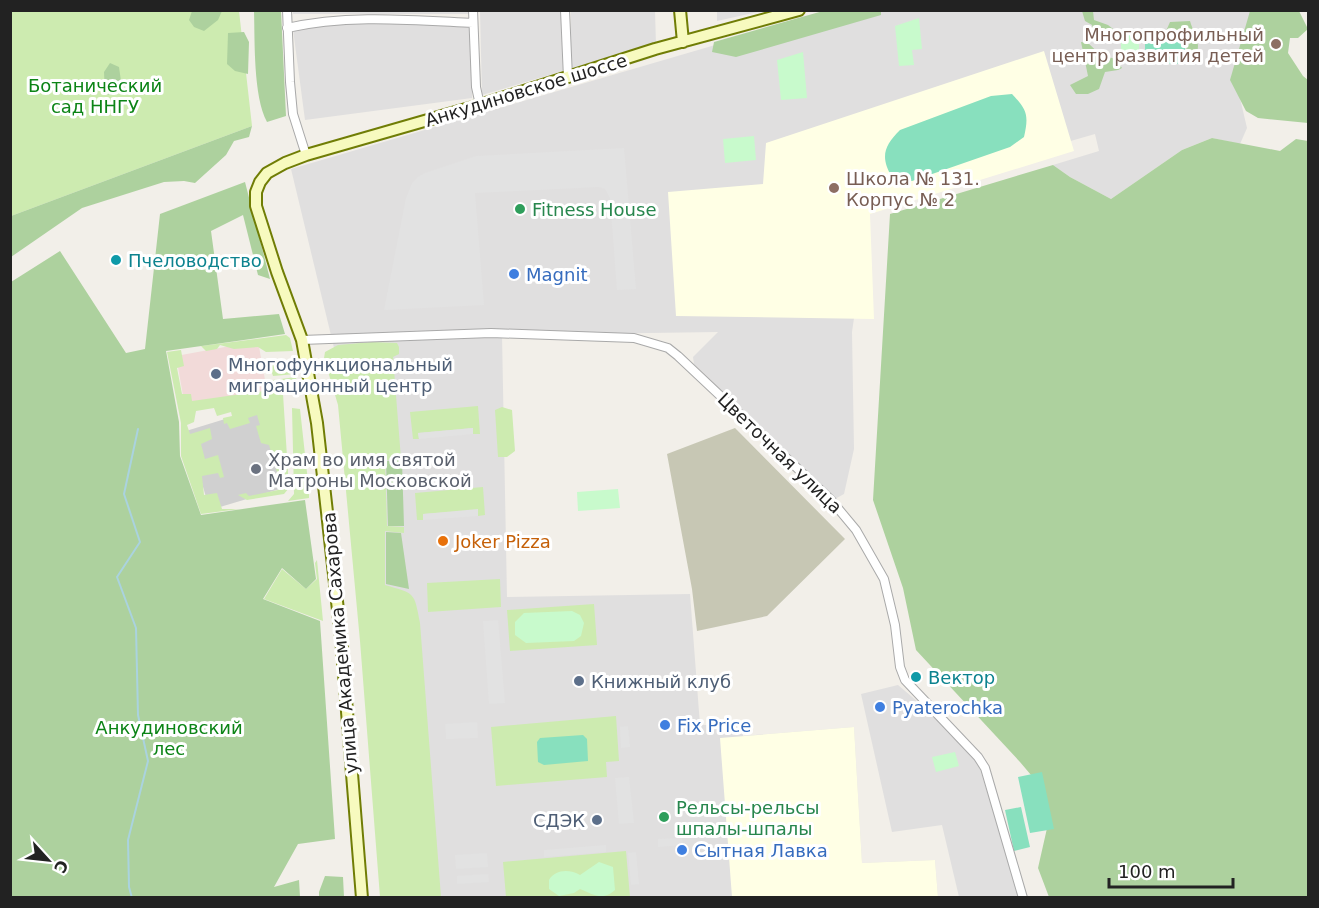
<svg xmlns="http://www.w3.org/2000/svg" width="1319" height="908" font-family="'DejaVu Sans',sans-serif">
<rect width="100%" height="100%" fill="#f2efe9"/>
<path fill="#e0dfdf" d="M472 10V14H293V11Z
M717 10H762V11L717 21Z
M480 11H561L563 71 482 95Z
M571 11H655L656 45 576 70 572 68 571 64Z
M832 11H1254L1235 77 1247 128 1240 144 1212 138 1182 150 1111 199 1070 177 1053 165 1099 151 1095 134 876 197 869 214 852 332 854 449 844 494 835 499 694 364 693 357 718 332 502 335 507 597 690 594 700 725H742L743 736 854 727 862 863 935 860 938 897H391L335 352 291 169Z
M292 22 472 24V98L305 120Z
M898 685 937 718 978 763 1020 897H959L942 825 892 832 861 694Z"/>
<path fill="#f2dad9" d="M258 341 267 391 185 407 176 356Z"/>
<path fill="#ffffe5" d="M1044 51 1074 151 870 214 874 319 676 316 668 192 763 184 766 143Z
M854 727 862 863 935 860 938 897H732L720 738Z"/>
<path fill="#d0d0d0" d="M261 408 283 488 210 510 186 431Z"/>
<path fill="#c7c7b4" d="M735 428 845 539 767 616 697 631 692 589 667 454Z"/>
<path fill="#cdebb0" d="M11 11H239L252 126 11 216Z
M286 335 290 338 293 351 266 352 258 347 234 349 220 345 217 349 206 351 201 346Z
M372 342 397 343 399 347V354L393 357 401 459 385 460 387 526 404 527V533L385 531V585C415 594 414 591 420 623L441 897H380L360 641 338 405 324 358 325 352 338 345Z
M181 350 184 366 177 368 182 394H191L192 401 264 391V385L270 384 273 380 296 377 298 391 283 394 289 488 284 494 247 500 238 495 246 493 249 496 278 490 281 486 269 445 261 443 256 426 260 425 257 415 248 418 250 423 230 429 227 423 224 424 223 418 232 416 231 412 217 416 214 408 196 411 194 422 187 425 190 434 210 428 212 439 201 444 205 459 218 455 224 477 220 478 218 473 202 476 204 495 217 493 222 509H239L201 514 181 456V423L167 352Z
M294 360 296 374 273 376 268 361Z
M478 406 480 434H473V428L418 433 419 439H413L410 412Z
M502 407 512 410 515 451 507 457H498L495 410Z
M292 408 300 409 309 491V498L288 501 294 494Z
M483 487 485 515 478 516V510L423 514V520H417L415 493Z
M317 560 323 621 264 599 282 569 306 589 317 579 315 563Z
M500 579 501 607 428 612 427 583Z
M594 604 597 645 510 651 507 610Z
M616 716 619 761 606 762 607 777 496 786 491 727Z
M626 851 630 897H506L503 862Z"/>
<path fill="#add19e" d="M192 11 193 10 222 11 218 20 204 31 194 27 189 20Z
M254 11H281L286 116 267 122C253 96 255 41 254 11Z
M823 11H881V15L736 57 712 52 714 42Z
M1082 11H1093L1094 20 1108 25 1117 32 1114 36 1095 37 1092 25 1085 21Z
M1250 11H1299L1308 29 1298 38H1290L1288 53 1303 76 1308 80V123L1258 118 1246 111 1230 80Z
M1190 21C1194 35 1204 45 1193 59L1188 55 1184 38H1176L1168 45 1163 38 1170 22Z
M244 32 249 42 248 74 235 71 227 64 228 33Z
M1081 42 1088 43 1104 58C1114 56 1116 59 1122 68L1118 70 1105 72 1099 89 1088 94H1076L1070 85 1088 76Z
M110 63 119 67 121 81 112 95 105 94 104 72Z
M252 126 249 137 234 141 226 155 195 183 184 181 164 182 82 208 11 257V216Z
M1212 138 1280 151 1296 139 1308 141V897H1049L1038 868 1050 815 1031 775 1020 762 916 650 903 588 873 500 890 214 1053 165 1070 177 1111 199 1182 150Z
M245 182 270 279 258 275 243 215 211 231 223 319 279 314 285 334 166 351 179 422 180 456 201 515 305 500 316 579 306 589 282 568 263 599 320 621 335 839 298 844 274 887 299 880 300 897 11 898V282L60 251 126 353 145 349 160 214Z
M402 460 404 526H388L386 461Z
M386 532 401 533 409 589 386 584Z
M325 876 343 877 344 897H319V892Z"/>
<path fill="#c8facc" d="M919 18 922 49 912 50 914 65 899 66 895 26Z
M1121 35H1139V61H1121Z
M803 52 807 98 781 100 777 60Z
M754 136 756 160 725 163 723 139Z
M618 489 620 508 578 511 577 492Z
M572 611 580 615 584 623 581 636 574 641 526 643 515 635V622L524 613Z
M955 752 959 766 936 772 932 757Z
M599 862 613 867 615 890C603 901 594 895 580 889L574 893 559 896 549 889V880C555 869 570 869 580 875Z"/>
<path fill="#88e0be" d="M1145 40H1185V64H1145Z
M1012 94C1027 110 1029 115 1024 137L1010 147 912 181 892 177C880 157 884 146 900 130L991 96Z
M583 735 587 739 588 761 544 765 538 762 537 742 540 738Z
M1042 772 1054 829 1030 833 1018 777Z
M1021 807 1030 847 1014 851 1005 810Z"/>
<path fill="#e2e2e2" d="M624 148 636 289 617 290 610 198 605 189 599 187 475 193 484 305 384 310 406 198 412 183 418 177 425 173 476 156Z
M473 428V434L419 439 418 433Z
M478 509V516L423 520V514Z
M498 620 505 703 489 704 483 621Z
M477 722 478 738 446 739 445 724Z
M628 726 630 747 621 748 620 727Z
M629 777 634 823 619 824 615 778Z
M682 838 683 845 658 847V839Z
M606 845V852L544 857V850Z
M636 852 639 884 631 885 628 853Z
M487 853 488 867 456 869 455 855Z
M488 874 489 882 457 884V876Z"/>
<g fill="none" stroke-linecap="round" stroke-linejoin="round">
<path stroke="#aad3df" stroke-width="2" d="M132 898 129 887 128 840 148 761 138 715 136 628 117 577 140 542 124 494 138 429"/>
<defs>
<path id="street" d="M287 10 290 82 293 114 306 155
M473 10 476 87 480 105
M565 10 568 78
M287 28C347 14 412 20 473 23
M302 340 491 333 634 338 668 348 678 356 831 500 856 530 884 579 895 625 900 667 905 680 978 757 985 768 1023 898"/>
<path id="secondary" d="M680 10 683 42
M362 898 341 637 317 423 302 340 277 272 256 206V192L260 182 267 173 285 163 306 155 480 105 655 49 799 10"/>
</defs>
<use href="#street" stroke="#a9a9a9" stroke-width="10"/>
<use href="#secondary" stroke="#707d05" stroke-width="14"/>
<use href="#street" stroke="#fff" stroke-width="8"/>
<use href="#secondary" stroke="#f7fabf" stroke-width="10"/>
</g>
<g fill="#8d6e63" stroke="#fff" stroke-width="2">
<circle cx="1276" cy="44" r="6"/>
<circle cx="834" cy="188" r="6"/>
</g>
<g fill="#2e9e5b" stroke="#fff" stroke-width="2">
<circle cx="520" cy="209" r="6"/>
<circle cx="664" cy="817" r="6"/>
</g>
<g fill="#0f9aa8" stroke="#fff" stroke-width="2">
<circle cx="116" cy="260" r="6"/>
<circle cx="916" cy="677" r="6"/>
</g>
<g fill="#3f7fe0" stroke="#fff" stroke-width="2">
<circle cx="514" cy="274" r="6"/>
<circle cx="880" cy="707" r="6"/>
<circle cx="665" cy="725" r="6"/>
<circle cx="682" cy="850" r="6"/>
</g>
<g fill="#5c6f8a" stroke="#fff" stroke-width="2">
<circle cx="216" cy="374" r="6"/>
<circle cx="579" cy="681" r="6"/>
<circle cx="597" cy="820" r="6"/>
</g>
<circle fill="#6b7280" stroke="#fff" stroke-width="2" cx="256" cy="469" r="6"/>
<circle fill="#e8710a" stroke="#fff" stroke-width="2" cx="443" cy="541" r="6"/>
<g text-anchor="middle" dominant-baseline="central" stroke-width="6" stroke-linejoin="round" paint-order="stroke">
<g font-size="18" fill="#785e54" stroke="#fff" text-anchor="end">
<text x="1264" y="34">Многопрофильный<tspan x="1264" dy="21">центр развития детей</tspan></text>
<text x="846" y="178" text-anchor="start">Школа № 131.<tspan x="846" dy="21">Корпус № 2</tspan></text>
</g>
<g font-size="18" fill="#0c8416" stroke="#fff">
<text x="95" y="85">Ботанический<tspan x="95" dy="21">сад ННГУ</tspan></text>
<text x="169" y="727">Анкудиновский<tspan x="169" dy="21">лес</tspan></text>
</g>
<g font-size="18" fill="#222" stroke="#fff">
<text transform="translate(526 90) rotate(-17)">Анкудиновское шоссе</text>
<text transform="translate(780 453) rotate(44)">Цветочная улица</text>
<text transform="translate(340 643) rotate(-95)">улица Академика Сахарова</text>
</g>
<g font-size="18" fill="#27864d" stroke="#fff" text-anchor="start">
<text x="532" y="209">Fitness House</text>
<text x="676" y="807">Рельсы-рельсы<tspan x="676" dy="21">шпалы-шпалы</tspan></text>
</g>
<g font-size="18" fill="#0d838f" stroke="#fff" text-anchor="start">
<text x="128" y="260">Пчеловодство</text>
<text x="928" y="677">Вектор</text>
</g>
<g font-size="18" fill="#366cbe" stroke="#fff" text-anchor="start">
<text x="526" y="274">Magnit</text>
<text x="892" y="707">Pyaterochka</text>
<text x="677" y="725">Fix Price</text>
<text x="694" y="850">Сытная Лавка</text>
</g>
<g font-size="18" fill="#4e5e75" stroke="#fff" text-anchor="start">
<text x="228" y="364">Многофункциональный<tspan x="228" dy="21">миграционный центр</tspan></text>
<text x="591" y="681">Книжный клуб</text>
<text x="585" y="820" text-anchor="end">СДЭК</text>
</g>
<g font-size="18" fill="#5b616d" stroke="#fff" text-anchor="start">
<text x="268" y="459">Храм во имя святой<tspan x="268" dy="21">Матроны Московской</tspan></text>
</g>
<g font-size="18" fill="#c56008" stroke="#fff" text-anchor="start">
<text x="455" y="541">Joker Pizza</text>
</g>
</g>
<rect width="1319" height="908" fill="none" stroke="#222222" stroke-width="24"/>
<g transform="translate(48 860) rotate(117)" stroke="#ffffff" stroke-width="4.5" paint-order="stroke">
<path d="M0-4.5L10 22L0 15L-10 22Z" fill="#222222"/>
<text y="-9" font-size="16" font-weight="bold" text-anchor="middle" fill="#222222">С</text>
</g>
<path d="M1109 878v9h124v-9" fill="none" stroke="#222222" stroke-width="3"/>
<text x="1118" y="878" font-size="18" fill="#222222" stroke="#ffffff" stroke-width="4.5" paint-order="stroke">100 m</text>
</svg>
